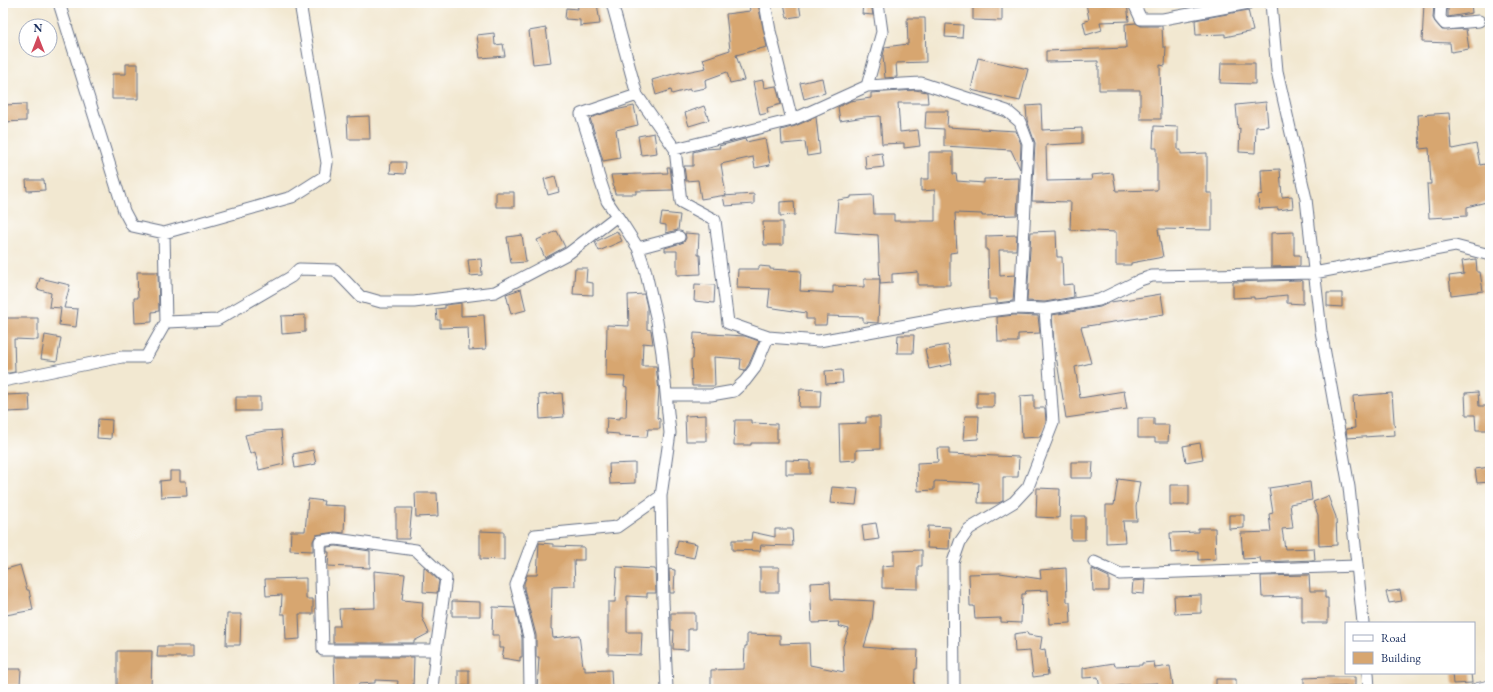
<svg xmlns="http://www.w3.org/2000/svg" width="1493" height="692" font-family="'EB Garamond',serif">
<rect width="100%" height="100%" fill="#fff"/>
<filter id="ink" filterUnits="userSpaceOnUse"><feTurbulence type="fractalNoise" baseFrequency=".025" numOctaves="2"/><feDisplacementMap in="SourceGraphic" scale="8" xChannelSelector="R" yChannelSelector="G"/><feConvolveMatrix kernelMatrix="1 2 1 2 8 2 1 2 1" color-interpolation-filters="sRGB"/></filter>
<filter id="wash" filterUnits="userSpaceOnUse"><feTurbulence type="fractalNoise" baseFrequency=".012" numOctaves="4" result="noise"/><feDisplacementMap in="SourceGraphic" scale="16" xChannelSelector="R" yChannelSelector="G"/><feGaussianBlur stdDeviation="0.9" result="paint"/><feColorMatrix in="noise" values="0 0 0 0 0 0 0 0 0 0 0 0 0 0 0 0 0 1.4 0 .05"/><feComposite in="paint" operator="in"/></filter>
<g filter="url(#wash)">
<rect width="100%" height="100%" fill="#f2e8d1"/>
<g id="blocks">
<path fill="#d7a670" d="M577 3H597L600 24 580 26V20L565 19 566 8 578 9Z
M784 3H799L801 16 787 18Z
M863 3H871L873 15 862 14Z
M1086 3H1127L1129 21 1100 22 1102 30 1086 35 1083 22 1089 20Z
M1424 3H1434L1433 18 1435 22 1442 30 1466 29 1469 49 1451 52 1450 43 1422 42Z
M1448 3H1471L1472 13 1448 17Z
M749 4H758L767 47 736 55 744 80 730 83 727 72 705 80 706 88 690 91V89L672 94 671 90 656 95 652 80 680 72 681 73 706 68 703 59 730 50 726 14 750 11Z
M973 5 1002 6V21L973 20Z
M1248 10 1253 31 1225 37V34L1196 35 1195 20Z
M907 18H925L926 62 896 63 897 77 885 78 883 56 885 47 908 44Z
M1136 23 1141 26H1162L1163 47H1166L1165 66 1160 65 1161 119H1140V90H1099V66H1098V61L1046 62V51L1126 48 1125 24Z
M946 24 963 25 962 38 945 37Z
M546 28 551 62 533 64 529 31Z
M494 33 495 45 503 44 505 56 480 58 477 35Z
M978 58 1028 69 1020 101 971 90Z
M1221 63H1255V84L1220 83Z
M126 64H138V99H112V74H126Z
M822 78 825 93 804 99 800 83Z
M763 80 764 88 776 86 781 104 767 108 768 113 760 115 753 82Z
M915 90 927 92 928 103H898L900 132 918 130 920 146 904 148V143L882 144 880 116 864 117 840 121 838 107 850 101 871 98V93Z
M1266 102 1268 126 1256 127 1255 153 1239 152 1240 128 1238 129 1236 105Z
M26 104V121L3 122V105Z
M1041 105 1042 130 1082 128V143L1046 145 1047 181 1092 180 1091 175 1113 173 1116 191 1157 190V148H1153L1154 126 1178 127V150H1181V154L1207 153V193H1212V230L1158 229 1163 257 1131 263V265H1116V232L1070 230 1071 202 1032 201 1035 143 1027 120 1026 106Z
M634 106 638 125 616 130 620 158 603 161 590 118 611 111Z
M704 106 709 120 689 126 685 113Z
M926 111H948L947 127 1016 131 1021 144 1020 169 1011 150 944 146V129L925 128Z
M1449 113 1452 149 1476 144 1480 165 1490 163V201L1467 207V216L1429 218 1427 184H1431L1429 148 1420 149 1418 115Z
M369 116 370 139H348L347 117Z
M816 117 820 154 807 156 805 142 782 144 781 130 795 126Z
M654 133 657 153 641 155 638 136Z
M765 138 770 165 755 168 753 157 721 164 726 195 701 199 698 180 686 181 684 166H693V152L705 149 720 148 719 146 745 139 746 142Z
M929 152H953V174H956L957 181 984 183V179L1019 178 1017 215 982 216V214L955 213 957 252 950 253V285H918V272L892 274V283L880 284 878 235 835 232 838 200 851 198V196L873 195 874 214H894V221H935V190L921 191V179H929Z
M882 153 884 167 866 169 865 155Z
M391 162H406L405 174 390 173Z
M667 167H670L673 190 636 191V194H615L611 175 668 173Z
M1280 169 1282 197 1292 196 1293 208 1278 210V208L1259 209 1258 195 1262 194 1261 170Z
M555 176 559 192 548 195 544 179Z
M26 180H44L45 190 27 191Z
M496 192H514V207H496Z
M754 194V204L725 206 723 196Z
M794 201 795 215 780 216V202Z
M662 213 680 215 678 230 666 233V225L660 224Z
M763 222H783V245H764Z
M557 231 565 247 545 258 537 240Z
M617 231 622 241 599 251 595 242Z
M1056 231 1057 257H1062L1063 285 1073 284 1074 297 1045 302 1027 301 1031 232Z
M1294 232V255H1300V266L1271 267V233Z
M685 233 699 234 698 255H700L701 274 677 275V251H665V248L684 242 686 238Z
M522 235 526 262 511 263 507 237Z
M1017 235 1016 250H999L1000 276 1015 275 1013 301 997 303V299H989L988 250H986V236Z
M481 259 482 275 470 276 468 260Z
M1476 259 1477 272H1480L1483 291 1451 295 1449 276 1464 274 1462 261Z
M759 266 770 267V269L801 271 800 291 833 293V286L864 287V279H880L878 323 863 322V317L827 316 826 325H814V319H806V313L768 307 770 289 737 288 738 269H759Z
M575 268H587L586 282 593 283V295L573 294Z
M137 272H158L159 311 152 312V322L135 323 134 298H138Z
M40 278 70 285 64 308 78 309 76 327 59 325 61 308 49 307 51 293 37 289Z
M1299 280 1303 281V304L1287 303V295L1267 297V298L1254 299V297L1233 298V282Z
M695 284 715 285 714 303 694 301Z
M521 289 526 310 511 314 506 294Z
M1327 293H1342V307L1327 306Z
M644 294 647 307V329L651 330 653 344 643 343 642 366H656L659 391 657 418 660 419V429H648L647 437 619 436V434L606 433 607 418 620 419V417H626L627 387 624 386 625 377 606 376 607 325 629 326 628 295Z
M1161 294 1164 314 1081 327 1091 363 1075 367 1080 398 1124 391 1127 409 1066 418 1054 343 1052 315 1100 307 1111 302Z
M461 303V316L484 315 486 349 469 350 468 327 440 328V320H437L436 309 445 308V305Z
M305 315V332L282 334 281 316Z
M1014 315 1038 316 1040 333 1018 334V342H998L997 317Z
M3 318H38V340L14 339 15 372 9 373H3Z
M694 333 745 336 759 341 749 364 745 370 740 369 741 359 714 357 715 386H692L691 359H693Z
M45 335 61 338 57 361 41 359Z
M898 335H914L913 353H897Z
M948 345 952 364 929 369 925 349Z
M842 370 843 383 826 384 825 371Z
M800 389 821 390 820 407H799Z
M977 392H994V407H977Z
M1478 392 1479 406H1490V430H1476L1475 415H1466L1465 393Z
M562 393 564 417 540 419 539 395Z
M1392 393 1395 435 1347 438 1346 429 1355 428 1353 396Z
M29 394 30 411 7 412 6 395Z
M1034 395V408H1045L1046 422 1040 437 1022 438 1020 396Z
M236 397H260V411H236Z
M706 415V441H686L685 416Z
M965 416H979L978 439 963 440Z
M866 417H880V449L856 450V460L840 461 839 424 866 423Z
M1138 418H1154V425H1169L1168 442H1155V438H1138Z
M98 419 112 420 111 439 97 438Z
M735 420H751V423L777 424V443H751V445H734Z
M281 430 284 464 259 470 255 452 250 454 245 435 264 431Z
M1200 443 1203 459 1186 462 1183 446Z
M937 448H949V454L1019 457 1018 477H1003V501L998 503H978L979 483 935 481V482H934V490L918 491 917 463 938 462Z
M313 450 316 464 295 468 293 454Z
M786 460 810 461V474H786Z
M1071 462H1093L1092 478H1071Z
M635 463V483L610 484 609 464Z
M1490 467V482L1477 483 1475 469Z
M170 471H180V481H186L187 496 161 497 160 481 170 480Z
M1118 479 1140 482 1136 507 1137 521H1123L1125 542 1106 543V505H1114Z
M1310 482 1312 500 1290 504 1293 528 1282 529 1285 549 1314 548 1315 560 1261 562 1260 558 1243 559 1241 533 1271 532 1269 514 1273 513 1269 488Z
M1170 485H1189V505H1170Z
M832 487 858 489 856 505 830 503Z
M1037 488 1060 489 1059 518 1036 517Z
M415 493H437L438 516 416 517Z
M1328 496 1336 517 1337 545 1319 546 1318 515 1313 502Z
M308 499 324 501 323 505 345 506 344 533 335 532 316 535 313 541V551L290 550 291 531H305Z
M396 508H412L409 539H396Z
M1229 515H1244V528L1229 529Z
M1071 516H1085V540H1071Z
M876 523 879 539 864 541 862 525Z
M928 526 950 527 949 549 927 548Z
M1198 528H1215L1216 559 1198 560V551L1171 553 1170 533 1198 532Z
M775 529H792L793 546 761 545 760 551 732 550V540H751L752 532 775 537Z
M480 531 504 532V560L480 559Z
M678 540 697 544 694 558 675 554Z
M539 543 553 544V546L584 547V560H574L575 586 552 587 551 629H552L553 638 579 635 583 666H585V671L611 670 612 689H592V687L537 689 539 657H536V635L524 589V583L527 575H537Z
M336 546 370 551V568L328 566 329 552H327V547Z
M922 550V566H918V589L882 588V566L894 565V551Z
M20 565 27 590H29L33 610 6 615 3 601V570Z
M424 567 439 581 437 593 423 592Z
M617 567 655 569 656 593H647V597L627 596V632H642L641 655 608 654V602H615Z
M760 567H779V592H760Z
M1066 568 1067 602H1070L1071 623 1049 624 1048 590 1026 591 1025 594H1022L1021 623 1001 622V618L975 619 974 606H970L969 574 1000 573 1041 579 1040 570Z
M669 569 675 570 674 593H670Z
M1092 569 1109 577V591H1093Z
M374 571 405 574 402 600 423 602 422 617 429 633 414 641V643H333V626H340L339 609 375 608Z
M1309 575 1310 591H1325V598H1328V623H1302V596L1262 597 1261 576Z
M306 578V599H313V614H299L300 639 286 640 285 614H281L282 595 266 596 265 579Z
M1145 580 1144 594 1132 593 1133 581Z
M830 582 831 599 874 601 872 621 864 647 900 650H918L917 669H915L914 689H795L778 686V689H711V670L744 669 745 646H747V634L780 635V644L809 643 810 665 844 672 843 646 849 629 838 626 839 622 812 623 810 583Z
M1400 590 1402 601 1389 603 1386 592Z
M1201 595V613L1175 614 1174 596Z
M452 601 480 602V616H452Z
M493 607 515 608 522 638V657H520V661L502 658 504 648H499V635H492Z
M671 613H695V629H688V650L673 649 674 630H671Z
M227 614H241L240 645H226Z
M1027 632 1028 635 1042 637 1040 650 1045 649 1048 675 1033 677 1030 651 1015 652 1014 634Z
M158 646H193V657H157Z
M117 651H152L151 689H117Z
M334 657H414L413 689H397L398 681 375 680V683L358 684V689H335Z
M1154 662 1155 668 1170 666 1173 686 1158 688V683L1125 685 1100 689 1098 677 1083 678V668L1114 663 1115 666 1142 665V663Z
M3 669H21L20 685H3Z
M458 670H469V686H458Z
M1452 673H1471L1472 683 1453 684Z
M1327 677H1355V686L1328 687V689H1307V688H1304V678Z
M1216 679H1236V689H1216Z"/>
</g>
</g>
<g filter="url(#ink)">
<use href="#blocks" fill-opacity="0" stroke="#667086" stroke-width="1"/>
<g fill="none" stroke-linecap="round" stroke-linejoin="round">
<defs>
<path id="minor" d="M59 3 124 211 132 226 164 233 292 197 325 176 327 163 300 3
M612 3 637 95
M765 3 770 31 792 120
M1134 3 1135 6 1141 19H1163L1249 3
M1271 3 1277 71 1306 199 1321 331 1349 487 1363 623
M1441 3 1440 18 1445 24 1479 21
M867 86 921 83 1007 111 1020 122 1028 143 1020 308
M675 149 681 202 715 220 728 323 768 337 819 341 972 313 1014 308 1045 309 1099 300 1140 280 1152 276 1314 273 1455 246 1490 255
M638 248 679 237
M166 322 217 320 291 277 299 269 335 270 360 296 381 302H414L495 292 569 253 617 216
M3 381 122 357H146L166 322 164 233
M667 395H711L734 391 745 381 755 368 768 337
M661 496 663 601 667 689
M1094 562 1120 574 1357 566
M1368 673 1369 689
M432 689 436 650 446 578 416 550 336 539 320 541 323 650H436
M530 689 529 637 516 585 535 535 617 527 661 496 670 433 662 353 657 321 645 269 638 248 624 226 607 201 598 174 595 158 581 114 637 95 675 149 792 120 867 86 882 32 878 3
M954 689 953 562 960 542 969 529 1014 502 1028 487 1053 423 1045 309
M1476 689 1490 686"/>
</defs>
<use href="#minor" stroke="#667086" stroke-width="13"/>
<use href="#minor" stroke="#fff" stroke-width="11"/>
</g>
</g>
<rect width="1493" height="692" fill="none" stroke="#fff" stroke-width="16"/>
<rect x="1345" y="622" width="130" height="52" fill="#ffffff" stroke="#a4acbf"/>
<rect x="1353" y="635" width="20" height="6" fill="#ffffff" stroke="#a4acbf"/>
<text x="1381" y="642" font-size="12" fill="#1b2f5e">Road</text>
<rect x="1353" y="652" width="20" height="12" fill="#d7a670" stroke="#a4acbf"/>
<text x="1381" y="662" font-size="12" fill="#1b2f5e">Building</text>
<g transform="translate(38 38)"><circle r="19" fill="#ffffff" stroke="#a4acbf"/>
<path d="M0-3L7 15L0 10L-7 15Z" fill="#d1495b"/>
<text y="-6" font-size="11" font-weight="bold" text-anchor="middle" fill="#1b2f5e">N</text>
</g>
</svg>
